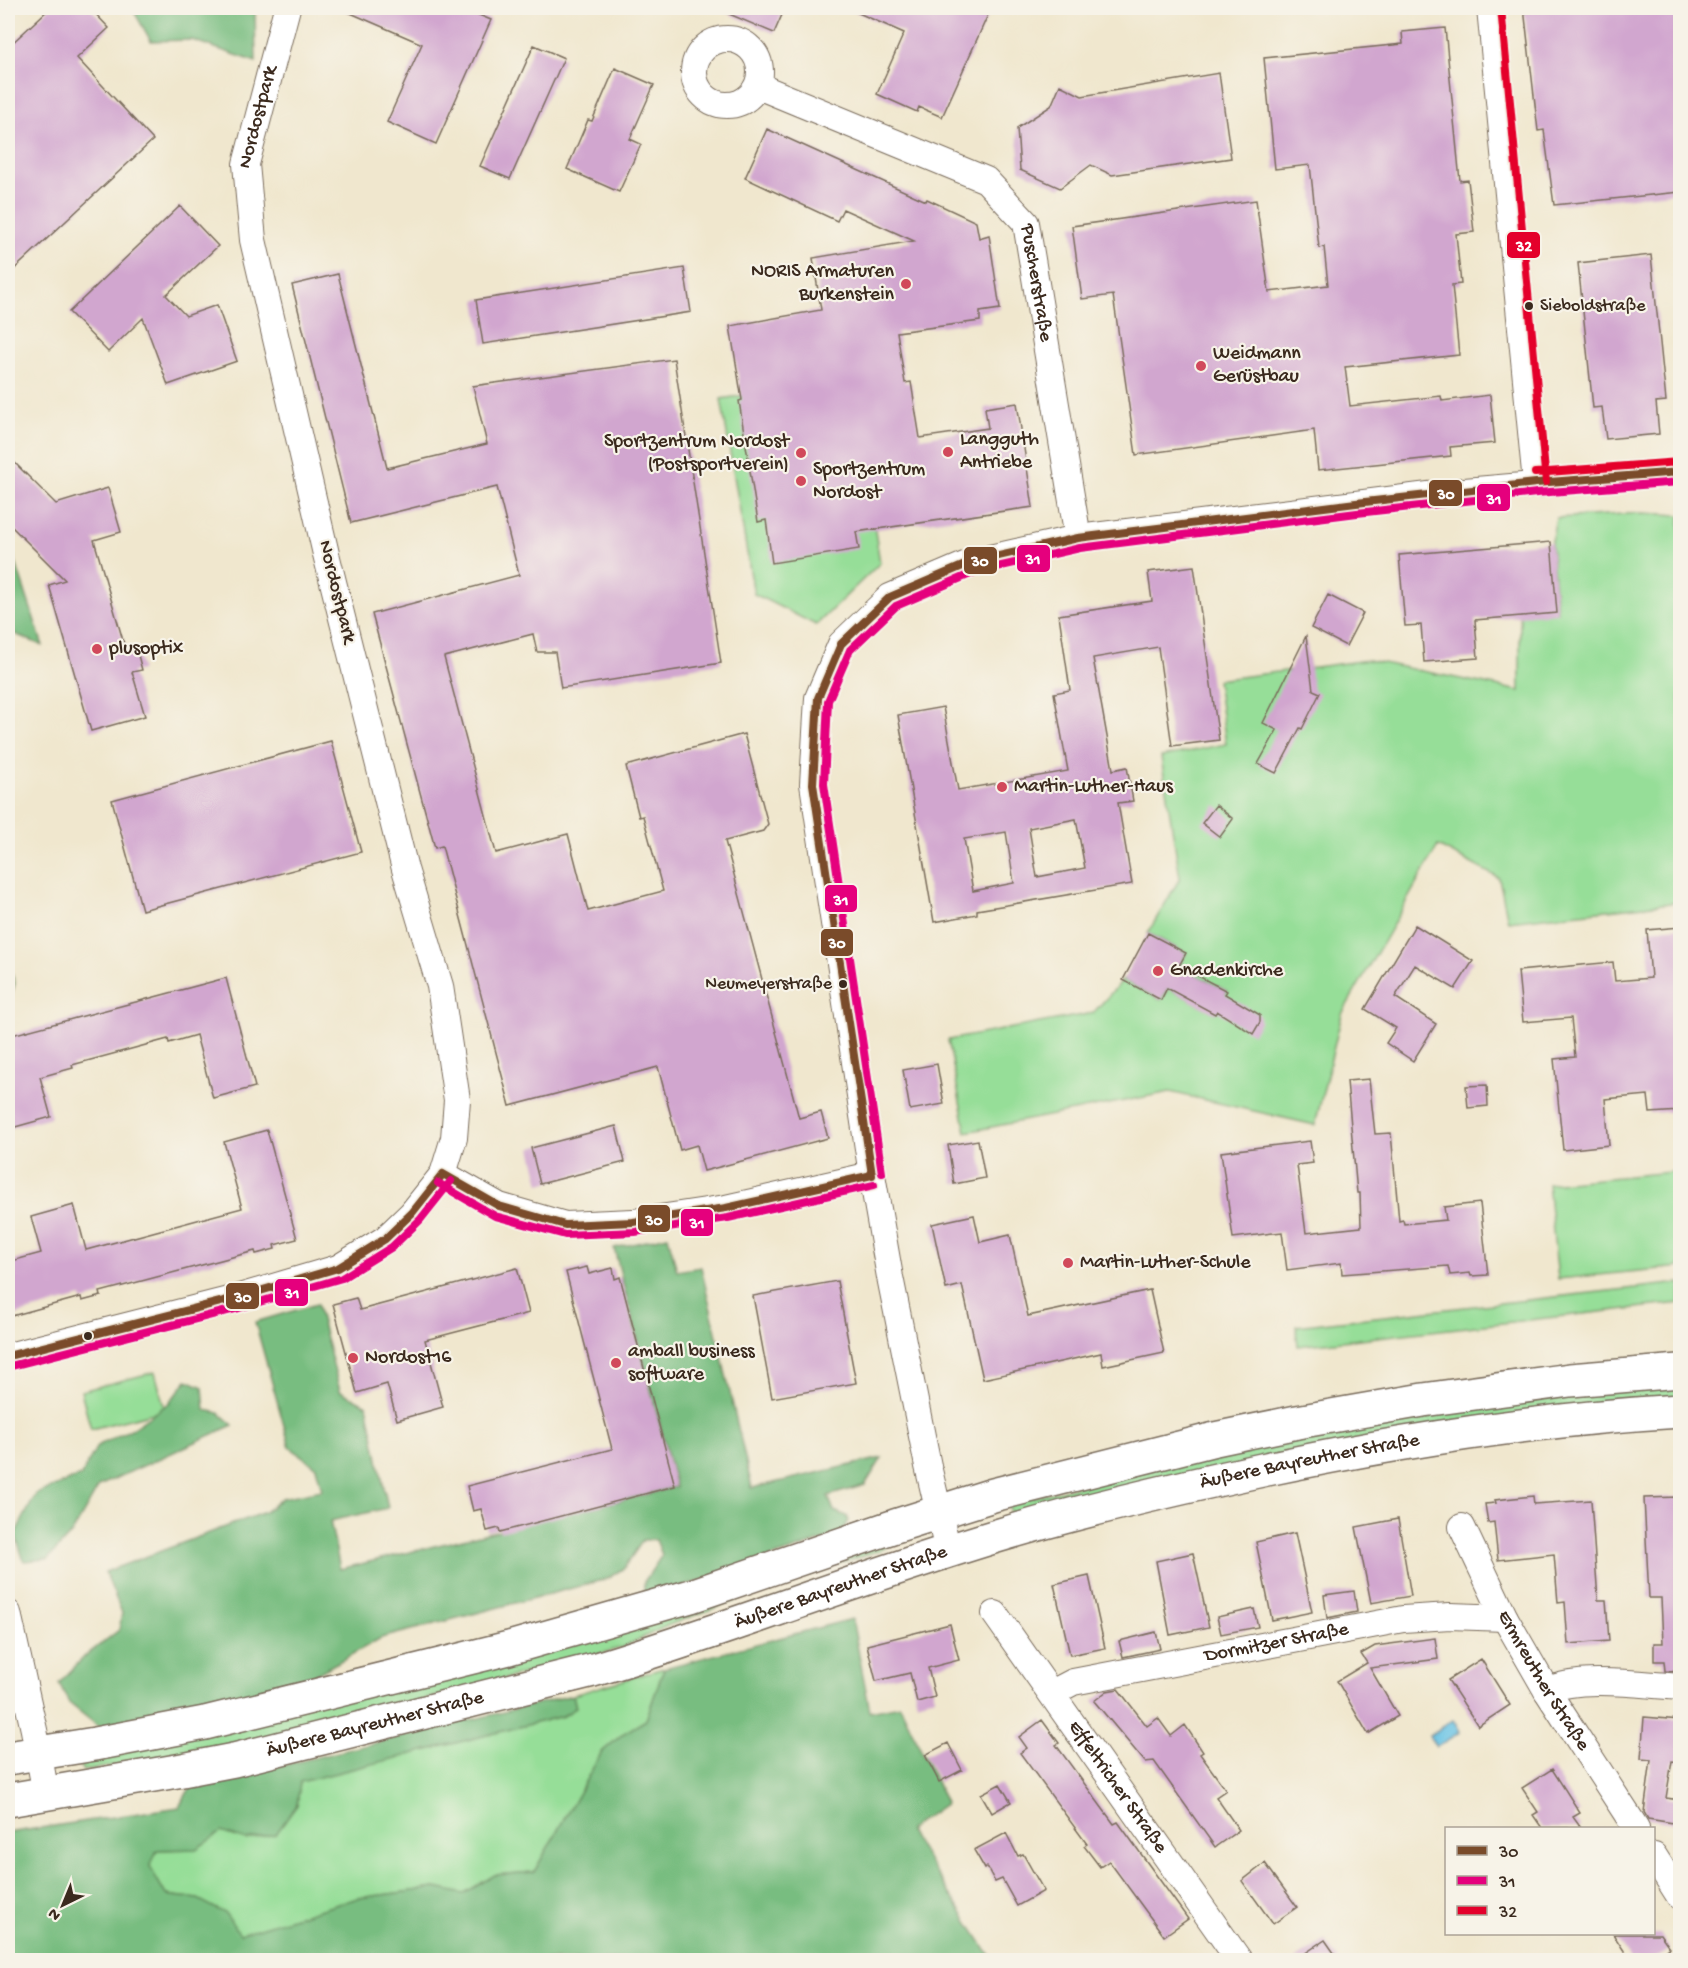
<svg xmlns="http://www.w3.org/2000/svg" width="1688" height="1968" font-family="'Gochi Hand',sans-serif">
<rect width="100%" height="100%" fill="#f7f3e8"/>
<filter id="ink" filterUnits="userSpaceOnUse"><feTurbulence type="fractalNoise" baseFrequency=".0167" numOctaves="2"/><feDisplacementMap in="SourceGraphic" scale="12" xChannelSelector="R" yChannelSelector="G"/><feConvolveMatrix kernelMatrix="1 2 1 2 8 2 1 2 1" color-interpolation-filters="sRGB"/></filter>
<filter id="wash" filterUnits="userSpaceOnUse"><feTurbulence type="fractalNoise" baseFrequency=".008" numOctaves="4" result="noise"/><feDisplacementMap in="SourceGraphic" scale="24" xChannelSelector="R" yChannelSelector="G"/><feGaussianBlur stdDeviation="1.35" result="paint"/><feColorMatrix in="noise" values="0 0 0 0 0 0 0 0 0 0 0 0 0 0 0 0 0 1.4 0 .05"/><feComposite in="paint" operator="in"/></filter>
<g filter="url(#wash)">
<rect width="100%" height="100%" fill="#f0e7ce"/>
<path fill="#96de98" stroke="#68845b" stroke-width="1.5" d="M851 379 880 563 816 625 754 594 721 399Z
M1641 513 1680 515V902L1508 921 1499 878 1438 846 1342 1014 1315 1125 1170 1092 966 1132 948 1040 1093 1013 1123 980 1161 1000 1168 988 1215 1013 1227 991 1179 966 1186 953 1148 933 1180 878 1161 757 1226 744 1217 680 1368 660 1520 691V615L1557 612 1551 542 1556 518Z
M1680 1171V1267L1558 1279 1548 1184Z
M1680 1283V1303L1298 1346 1296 1326Z
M155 1372 165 1410 91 1429 81 1391Z
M1680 1383V1401L1012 1520 1008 1503 1349 1423Z
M884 1542 886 1548 802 1576 669 1625 621 1648 287 1736 83 1771 80 1766V1762Z
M664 1668 646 1720 624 1733 602 1752 534 1872 495 1875 463 1894 436 1888 358 1898 240 1934 198 1899 166 1895 150 1867 156 1850 196 1849 221 1832 246 1840 297 1805 300 1782 563 1716 576 1708 573 1695Z"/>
<path fill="#78bd80" stroke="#5a744f" stroke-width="1.5" d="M132 8H255L256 62 192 40 151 41Z
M8 539 43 646 8 631Z
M8 965 15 983 10 1001H8Z
M668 1236 677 1271 701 1267 752 1488 882 1458 865 1485 828 1496 834 1511 847 1516 849 1521 839 1535 655 1596 644 1592V1582L662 1555 656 1540H643L624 1568 607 1579 381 1638 306 1680 177 1714 99 1727 69 1703 59 1683 85 1656 119 1630 122 1613 105 1572 265 1512 282 1498 322 1490 316 1467 290 1447 255 1322 317 1304 340 1391 367 1405 388 1508 330 1521 340 1569 676 1487 614 1248Z
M187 1380 203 1387 205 1410 219 1413 233 1425 99 1486 72 1533 48 1559 24 1561 15 1534 36 1494 81 1476 97 1446 133 1428 169 1403Z
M852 1619 870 1711 900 1705 946 1803 908 1830 993 1960H8V1833L179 1807 190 1788 573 1695 576 1708 563 1716 300 1782 297 1805 276 1834 246 1840 221 1832 196 1849 157 1850 150 1867 166 1895 198 1899 225 1913 240 1934 358 1898 436 1888 463 1894 495 1875 534 1872 602 1752 624 1733 646 1720 664 1668Z"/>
<path fill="#68c3e5" stroke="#527682" stroke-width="1.5" d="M1453 1720 1460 1732 1436 1747 1429 1736Z"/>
<g id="blocks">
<path fill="#d1a6cf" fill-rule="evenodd" d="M50 8H90L109 28 77 58 153 140 8 275V47Z
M339 8H462L491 20 436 144 387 122 422 44Z
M715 8H785L774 33Z
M847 8H991L942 117 919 107 917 112 877 94 904 33Z
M1524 8H1680V192L1554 205 1544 130 1538 131Z
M1445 28 1460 181 1468 180 1474 232 1456 234 1461 284 1452 285 1459 355 1345 367 1350 406 1441 396 1442 401 1490 395 1495 443 1450 447 1451 456 1318 470 1314 430 1136 455 1113 295 1082 299 1072 226 1256 200 1269 292 1328 285 1324 247 1319 248 1310 165 1275 169 1264 58 1403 44 1402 32Z
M534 45 564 58 510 179 480 166Z
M615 68 654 85 630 139 641 144 619 192 567 169 588 120 592 121Z
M1219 73 1231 158 1112 175 1091 165 1060 188 1020 170 1017 128 1051 106 1060 85 1082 96Z
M767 129 926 201 927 199 976 222 979 238 989 235 1000 309 980 312V321L897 332 905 383 911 382 920 438 988 428 985 408 1017 403 1033 507 856 532 859 549 772 563 766 520 758 522 739 401 742 400 730 326 821 310 813 258 914 241 843 209 837 221 745 178Z
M180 206 218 246 166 295 186 316 217 305 237 361 168 385 143 318 108 352 69 312Z
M1651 255 1666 401 1656 402 1659 434 1606 439 1602 407 1593 408 1578 263Z
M684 268 691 312 483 344 476 300Z
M338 274 387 468 487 444 473 386 674 359 721 663 561 688 555 652H537L533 634 444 657 496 853 568 834 588 911 663 891 643 816 639 817 626 766 744 734 768 824 763 831 725 841 799 1118 821 1112 828 1138 704 1171 697 1145 680 1150 658 1067 510 1106 442 846 435 848 372 614 519 575 497 487 351 523 292 285Z
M8 456 56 504 108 488 121 532 94 540 126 651 136 648 142 670 132 672 145 716 91 731 49 585 65 580 8 523Z
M1551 542 1557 613 1475 620 1478 658 1424 662 1421 625 1405 626 1399 555Z
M1194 566 1219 740 1172 746 1158 647 1093 658 1113 770 1127 767 1133 801 1118 803 1132 884 977 910V914L934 922 898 715 943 707 958 790 1068 771 1054 693 1070 690 1059 615 1152 601 1148 572ZM1076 819 1085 868 1037 877 1029 828ZM1006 832 1014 883 973 891 964 839Z
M1328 595 1363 613 1346 646 1311 628Z
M1306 636 1313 690 1320 693 1302 729 1300 728 1276 773 1258 764 1277 730 1263 723Z
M331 741 361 852 142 910 112 800Z
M1216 805 1233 819 1220 837 1202 823Z
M1415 925 1473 961 1455 989 1415 965 1395 997 1436 1024 1413 1061 1386 1043 1396 1028 1365 1009Z
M1680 927V1111L1650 1113 1648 1095 1605 1099 1609 1145 1563 1150 1554 1059 1575 1057 1571 1018 1523 1022 1518 971 1613 962 1615 981 1651 978 1647 930Z
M1148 933 1186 953 1179 966 1227 991 1225 994 1260 1015V1022L1253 1034 1217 1011 1215 1014 1167 988 1161 1000 1123 980Z
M226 978 255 1087 213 1098 196 1035 169 1043 168 1039 72 1065 73 1068 40 1077 51 1117 8 1129V1036Z
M937 1064 944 1104 910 1110 903 1070Z
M1369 1079 1375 1134 1391 1133 1399 1221 1403 1220 1404 1224 1446 1220 1444 1207 1480 1203 1488 1275 1471 1276 1470 1273 1450 1275 1448 1266 1342 1274 1341 1263 1287 1270 1282 1232 1233 1238 1221 1152 1310 1141 1313 1163 1297 1165 1306 1233 1361 1227 1360 1193H1357L1347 1081Z
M1487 1085 1488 1106 1468 1108 1466 1086Z
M616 1126 625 1162 540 1184 531 1148Z
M267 1130 297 1239 274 1245 275 1249 256 1254 255 1251 100 1292 101 1296 82 1301 81 1297 8 1317V1262L41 1253 31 1217 74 1205 86 1250 242 1208 224 1142Z
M978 1140 985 1178 954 1184 948 1145Z
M974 1215 980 1242 1010 1235 1028 1316 1150 1290 1164 1353 1103 1366 1101 1353 983 1379 962 1285 946 1289 932 1224Z
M587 1267 589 1274 613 1268 615 1279 620 1277 675 1486 500 1532 499 1528 487 1531 481 1509 473 1511 467 1486 612 1449 566 1272Z
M517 1268 529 1313 425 1340 443 1407 397 1420 387 1384 357 1393 333 1304 356 1298 360 1310Z
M837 1281 856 1383 772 1398 753 1296Z
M1533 1496 1534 1504 1591 1500 1598 1600H1606L1609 1641 1568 1644 1565 1602 1558 1603 1554 1554 1498 1560 1494 1522 1488 1523 1485 1504 1496 1503 1495 1500Z
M1680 1497V1672L1665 1671 1664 1661H1654V1643H1663L1661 1598H1649L1644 1498Z
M1398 1519 1411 1596 1371 1603 1356 1527Z
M1295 1533 1312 1612 1272 1620 1256 1542Z
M1193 1553 1209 1627 1170 1635 1156 1561Z
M1089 1576 1105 1648 1070 1655 1054 1584Z
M1354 1591 1357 1612 1327 1618 1324 1595Z
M1254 1609 1258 1627 1221 1634 1217 1617Z
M950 1624 959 1660 928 1668 935 1697 917 1702 910 1673 876 1681 867 1645Z
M1156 1632 1160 1649 1123 1657 1119 1641Z
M1435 1638 1438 1659 1370 1668 1398 1716 1368 1734 1337 1681 1367 1663 1361 1654 1375 1646Z
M1481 1659 1510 1705 1478 1726 1448 1680Z
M1118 1689 1147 1726 1158 1718 1171 1736 1185 1725 1203 1752 1200 1754 1226 1790 1216 1797 1239 1830 1215 1847 1154 1761 1145 1762 1094 1701 1107 1691Z
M1644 1717 1680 1720V1762L1672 1761 1666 1798 1680 1800V1824L1648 1819 1644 1812 1651 1760 1641 1759Z
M1042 1720 1059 1743 1056 1745 1114 1824 1118 1822 1188 1919 1164 1936 1109 1861 1100 1867 1084 1846 1087 1844 1020 1753 1027 1748 1019 1737Z
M948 1743 962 1770 939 1782 925 1755Z
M1552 1769 1580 1813 1573 1817 1581 1828H1542L1533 1815 1538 1812 1522 1788Z
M1000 1784 1011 1802 992 1813 981 1794Z
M1006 1833 1018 1856 1023 1854 1044 1891 1017 1906 1002 1879 995 1882 987 1867 985 1869 974 1850Z
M1265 1863 1297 1907 1273 1924 1242 1881Z
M1613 1934H1660L1670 1948 1651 1960H1630Z
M1325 1940 1339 1960H1295Z"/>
</g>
</g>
<g filter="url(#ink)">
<use href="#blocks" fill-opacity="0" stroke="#7a6c5c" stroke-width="1.5"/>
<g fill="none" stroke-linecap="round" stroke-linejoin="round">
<defs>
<g id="minor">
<path d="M1490 8 1536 483"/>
<circle cx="727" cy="72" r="33"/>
<path id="s1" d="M758 86 986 180 1026 223 1078 538"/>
<path d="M443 1174 499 1206 565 1225 633 1222 726 1208 872 1175"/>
<path id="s2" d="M8 1356 236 1298 338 1268 385 1239 412 1213 443 1174 454 1138 457 1100 440 986 405 869 326 554 253 240 246 164 287 8"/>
<path id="s3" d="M1462 1527 1505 1618 1547 1691 1636 1828"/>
<path d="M948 1551 928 1466 890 1277 872 1175 813 784 818 698 841 644 890 597 972 562 1078 538 1453 492 1680 472"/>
<path d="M8 1613 34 1730 46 1794"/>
<path id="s4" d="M995 1614 1239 1960"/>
<path d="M1547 1691C1577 1675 1645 1685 1680 1687"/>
<path id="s5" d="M1052 1693 1073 1682 1403 1619 1450 1616 1505 1618"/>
<path d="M1654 1856 1680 1897"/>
</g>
<g id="primary">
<path d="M8 1758 95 1744 205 1723 509 1648 691 1596 895 1526 993 1495 1215 1439 1297 1422 1423 1400 1570 1380 1680 1371"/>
<path id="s6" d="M8 1800 177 1771 234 1760 593 1670C730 1629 863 1576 1000 1535 1086 1509 1174 1489 1262 1470 1400 1441 1540 1419 1680 1411"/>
</g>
</defs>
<use href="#minor" stroke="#7a6c5c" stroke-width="28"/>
<use href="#primary" stroke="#7a6c5c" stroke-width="36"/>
<use href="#minor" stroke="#fff" stroke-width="26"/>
<use href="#primary" stroke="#fff" stroke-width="33"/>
<defs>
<path id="bus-1" d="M443 1174 499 1206 565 1225 633 1222 726 1208 872 1175
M872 1175 813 784 818 698 841 644 890 597 972 562 1078 538 1356 503 1536 483 1680 472
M8 1356 236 1298 338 1268 385 1239 412 1213 443 1174"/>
<path id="bus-2" d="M882 1173 824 784 828 701 850 650 896 606 975 572 1080 548 1357 513 1537 493 1680 482
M438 1183 495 1216 565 1235 635 1232 728 1218 874 1185
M11 1366 239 1308 342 1278 392 1247 420 1220 451 1181"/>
<path id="bus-3" d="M1501 8 1546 482
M1535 473 1679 462"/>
</defs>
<use href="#bus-1" stroke="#f7f3e8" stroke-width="12"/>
<use href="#bus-2" stroke="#f7f3e8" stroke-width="12"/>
<use href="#bus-3" stroke="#f7f3e8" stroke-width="12"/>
<use href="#bus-1" stroke="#7a4b2a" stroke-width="8"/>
<use href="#bus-2" stroke="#e5007d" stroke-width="8"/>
<use href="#bus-3" stroke="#e4002b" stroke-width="8"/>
</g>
</g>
<g fill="#d1495b" stroke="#f7f3e8" stroke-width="2">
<circle cx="906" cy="284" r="6"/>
<circle cx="1201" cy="366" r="6"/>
<circle cx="948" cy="452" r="6"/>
<circle cx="801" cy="453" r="6"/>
<circle cx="801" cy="481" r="6"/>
<circle cx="97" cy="649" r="6"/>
<circle cx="1002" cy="787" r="6"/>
<circle cx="1158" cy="971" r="6"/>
<circle cx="1068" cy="1263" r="6"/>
<circle cx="353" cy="1358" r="6"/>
<circle cx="616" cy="1363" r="6"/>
</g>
<g fill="#3b2a1e" stroke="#f7f3e8" stroke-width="2">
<circle cx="1529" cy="306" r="5"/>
<circle cx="843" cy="984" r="5"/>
<circle cx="88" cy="1336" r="5"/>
</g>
<g text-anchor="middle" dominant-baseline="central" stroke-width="4.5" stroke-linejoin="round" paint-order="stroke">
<g font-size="18" fill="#3b2a1e" stroke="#f7f3e8" text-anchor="start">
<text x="1540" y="306">Sieboldstraße</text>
<text x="832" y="984" text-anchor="end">Neumeyerstraße</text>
</g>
<g font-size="20" fill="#3b2a1e" stroke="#f7f3e8">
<text stroke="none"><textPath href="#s2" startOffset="1569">Nordostpark</textPath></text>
<text stroke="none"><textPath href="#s1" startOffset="366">Puscherstraße</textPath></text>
<text transform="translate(336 592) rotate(76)">Nordostpark</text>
<text stroke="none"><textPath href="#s6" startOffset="1347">Äußere Bayreuther Straße</textPath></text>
<text stroke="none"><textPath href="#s6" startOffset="861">Äußere Bayreuther Straße</textPath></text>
<text stroke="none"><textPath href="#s5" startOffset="231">Dormitzer Straße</textPath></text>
<text stroke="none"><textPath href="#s3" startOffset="174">Ermreuther Straße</textPath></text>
<text stroke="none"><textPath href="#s6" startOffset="375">Äußere Bayreuther Straße</textPath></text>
<text stroke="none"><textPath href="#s4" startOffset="212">Effeltricher Straße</textPath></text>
</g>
<g font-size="20" fill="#3b2a1e" stroke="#f7f3e8" text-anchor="start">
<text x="894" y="272" text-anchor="end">NORIS Armaturen<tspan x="894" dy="23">Burkenstein</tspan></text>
<text x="1213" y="354">Weidmann<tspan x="1213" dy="23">Gerüstbau</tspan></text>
<text x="960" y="440">Langguth<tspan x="960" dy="23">Antriebe</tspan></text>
<text x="789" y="442" text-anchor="end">Sportzentrum Nordost<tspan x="789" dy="23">(Postsportverein)</tspan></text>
<text x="813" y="470">Sportzentrum<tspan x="813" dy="23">Nordost</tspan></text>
<text x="109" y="649">plusoptix</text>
<text x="1014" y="787">Martin-Luther-Haus</text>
<text x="1170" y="971">Gnadenkirche</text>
<text x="1080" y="1263">Martin-Luther-Schule</text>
<text x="628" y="1352">amball business<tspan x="628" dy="23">software</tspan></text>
<text x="365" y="1358">Nordost16</text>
</g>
</g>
<g stroke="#f7f3e8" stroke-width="2">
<rect x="1506" y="231" width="35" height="28" rx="6" fill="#e4002b"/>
<rect x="1428" y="479" width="35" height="28" rx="6" fill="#7a4b2a"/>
<rect x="1476" y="483" width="35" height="29" rx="6" fill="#e5007d"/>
<rect x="1016" y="544" width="35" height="29" rx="6" fill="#e5007d"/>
<rect x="963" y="546" width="35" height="29" rx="6" fill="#7a4b2a"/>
<rect x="824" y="884" width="34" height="29" rx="6" fill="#e5007d"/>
<rect x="820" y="928" width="34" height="29" rx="6" fill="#7a4b2a"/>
<rect x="637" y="1204" width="34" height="29" rx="6" fill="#7a4b2a"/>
<rect x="680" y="1208" width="34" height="29" rx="6" fill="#e5007d"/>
<rect x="274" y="1278" width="35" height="29" rx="6" fill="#e5007d"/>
<rect x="225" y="1282" width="35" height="28" rx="6" fill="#7a4b2a"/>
</g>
<g font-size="16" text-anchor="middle" font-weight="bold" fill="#fff">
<text x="1524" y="251">32</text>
<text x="1446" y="499">30</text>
<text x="1494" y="504">31</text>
<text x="1033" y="564">31</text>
<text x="980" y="566">30</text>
<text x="841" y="905">31</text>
<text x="837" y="948">30</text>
<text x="654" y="1225">30</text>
<text x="697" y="1228">31</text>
<text x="292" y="1298">31</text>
<text x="243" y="1302">30</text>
</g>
<rect width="1688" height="1968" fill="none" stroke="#f7f3e8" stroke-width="30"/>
<rect x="1445" y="1827" width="210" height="108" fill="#f7f3e8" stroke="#aca397" stroke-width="1.5"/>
<rect x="1457" y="1846" width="30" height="9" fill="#7a4b2a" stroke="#aca397" stroke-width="1.5"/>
<text x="1499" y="1857" font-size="18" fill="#3b2a1e">30</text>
<rect x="1457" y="1876" width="30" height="9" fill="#e5007d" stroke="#aca397" stroke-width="1.5"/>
<text x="1499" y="1887" font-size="18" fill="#3b2a1e">31</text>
<rect x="1457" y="1906" width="30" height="9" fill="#e4002b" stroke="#aca397" stroke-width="1.5"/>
<text x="1499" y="1917" font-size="18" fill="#3b2a1e">32</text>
<g transform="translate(63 1905) rotate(223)" stroke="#f7f3e8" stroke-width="4.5" paint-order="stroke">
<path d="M0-4.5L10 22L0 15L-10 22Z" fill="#3b2a1e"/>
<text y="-9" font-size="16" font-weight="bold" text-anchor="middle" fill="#3b2a1e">N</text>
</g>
</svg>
